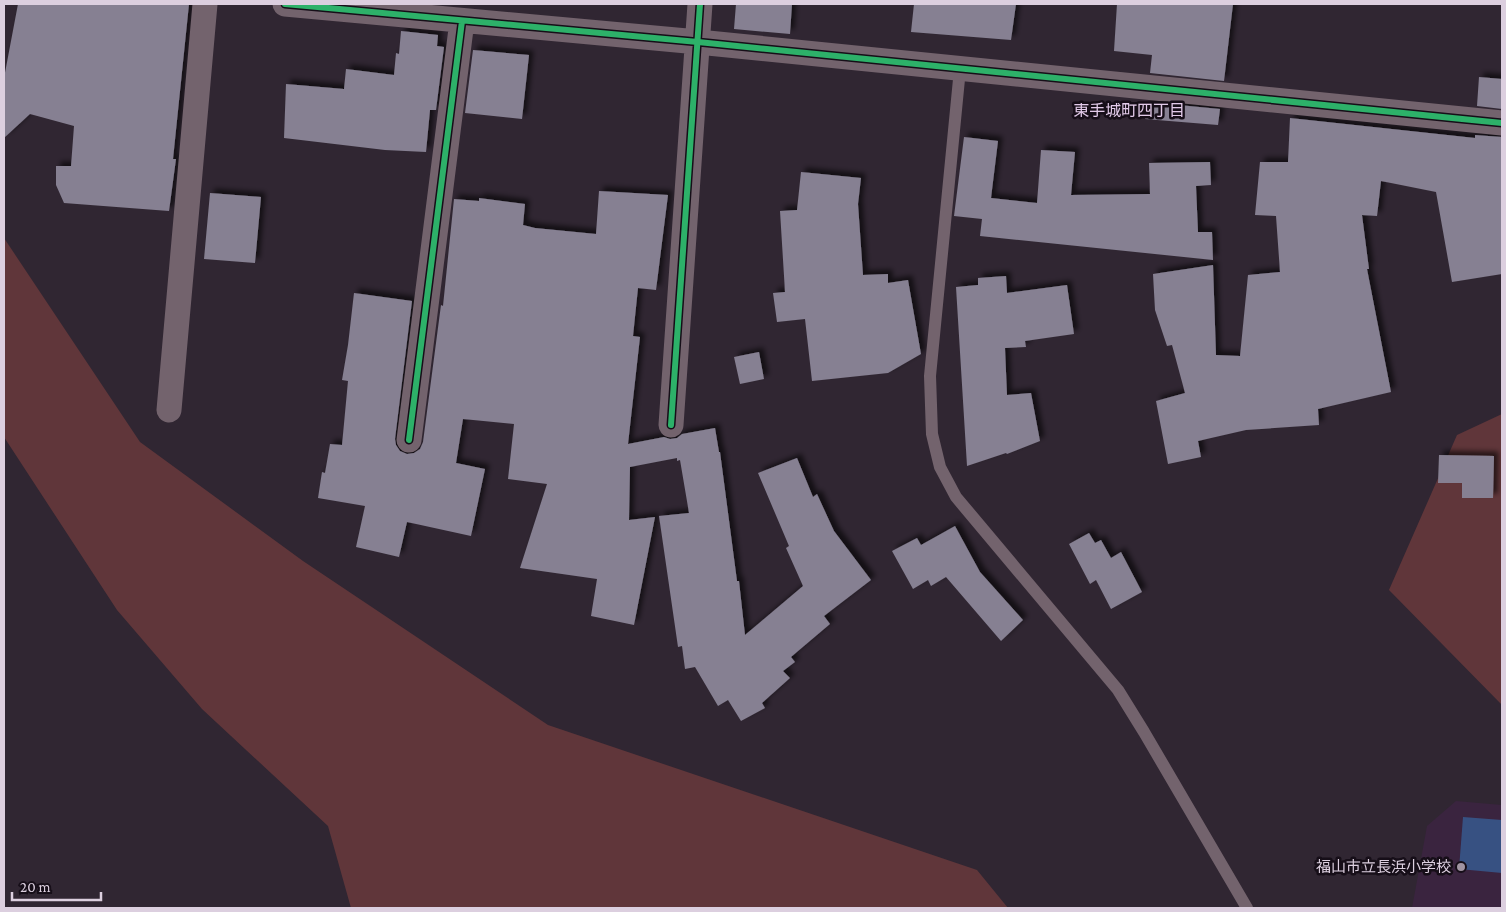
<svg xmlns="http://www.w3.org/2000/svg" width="1506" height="912" font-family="'Crimson Pro','Noto Sans JP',serif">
<defs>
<filter id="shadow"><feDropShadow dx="4.5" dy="-4.5" stdDeviation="2.5" flood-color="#0009"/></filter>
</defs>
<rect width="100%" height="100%" fill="#302632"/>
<path fill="#3a243f" d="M1456 801 1502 805V908H1412L1427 826Z"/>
<path fill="#60363a" d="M4 238 140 442 303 561 548 725 977 870 1008 908H351L328 826 202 709 117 610 4 437Z
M1502 414V705L1389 590 1457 435Z"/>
<path fill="#375182" d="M1463 817 1502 820V873L1459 869Z"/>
<path fill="#868092" filter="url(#shadow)" d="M18 4H189L173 159H176L169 211 64 203 56 185V166H71L74 126 30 114 4 138V78Z
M736 4H792L790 34 734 29Z
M914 4H1016L1011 40 911 32Z
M1117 4H1233L1224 81 1150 73 1152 55 1114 51Z
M401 31 438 35 437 46 444 47 436 110H430L426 152 385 150 284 138 286 84 344 89 346 69 394 75 396 53 399 54Z
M473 50 529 55 522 119 465 113Z
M1479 77 1502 79V109L1477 106Z
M1147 102 1220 109 1218 125 1145 119Z
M1290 118 1475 138V135L1502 137V274L1452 282 1436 192 1381 181 1377 216 1362 215 1369 269H1367L1391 392 1318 409 1319 425 1246 430 1198 441 1201 457 1168 464 1156 401 1185 393 1172 345 1167 346 1155 310 1153 274 1213 265 1216 355 1240 356 1248 275 1280 272 1276 216 1255 215 1260 162H1288Z
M964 137 998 141 991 198 1037 203 1041 150 1075 152 1071 195 1150 194 1149 163 1210 162 1211 185 1196 186 1198 232H1212L1213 260 980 236 982 219 954 216Z
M801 172 861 178 858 204 863 275 888 274V283L908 280 921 354 888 373 812 381 805 319 777 322 773 293 785 292 780 211 797 210Z
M599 191 668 195 656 290 638 288 633 336 640 337 628 444 664 437 670 439 677 438 682 434 715 428 719 452H720L737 581H739L745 635 803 586 786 548 789 546 758 473 797 458 813 497 817 494 834 531 871 580 824 616 830 624 791 657 795 662 783 671 790 678 762 703 765 708 741 721 728 700 718 706 695 667 685 669 682 646 678 647 659 516 689 513 680 460 677 461V458L630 467 629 520 655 517 634 625 591 616 597 579 520 568 547 484 508 479 514 424 463 419 456 463 485 469 471 536 407 522 399 557 356 547 365 506 318 498 322 472 325 473 330 444 342 445 348 381 342 380 348 345 354 293 412 301 395 439 396 445 400 451 407 454 414 453 420 449 423 442 441 305 443 306 454 199 479 201V198L525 204 523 225 535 228 596 234Z
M210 193 261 197 255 263 204 259Z
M1006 276 1007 293 1067 285 1074 334 1025 341 1026 347 1005 348 1007 395 1031 393 1040 441 1007 454 1006 453 967 466 956 287 978 285V278Z
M759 352 764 379 740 384 734 357Z
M1439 455 1494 456 1493 498H1462V483H1438Z
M955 526 980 572 1023 620 1001 641 946 577 931 586 928 580 913 589 892 551 917 538 921 545Z
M1089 533 1095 543 1101 540 1111 558 1121 552 1142 592 1111 609 1096 580 1090 584 1069 544Z"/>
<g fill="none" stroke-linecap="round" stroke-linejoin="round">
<path stroke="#73636d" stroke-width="12" d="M960 69 930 376 932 434 940 467 956 497 1118 690 1144 732 1247 908"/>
<path stroke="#73636d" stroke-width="25" d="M285 4 698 42 1502 123
M169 410 205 4
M671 425 700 4
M409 440 462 21"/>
<defs>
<path id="cycleway" d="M285 4 698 42 1502 123
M671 425 700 4
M409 440 462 21"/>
</defs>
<use href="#cycleway" stroke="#160e18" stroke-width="9"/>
<use href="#cycleway" stroke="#2db169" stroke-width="6"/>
</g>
<circle fill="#a094a2" stroke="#160e18" stroke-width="2" cx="1461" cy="867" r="5"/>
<g text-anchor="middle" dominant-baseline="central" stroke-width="5" stroke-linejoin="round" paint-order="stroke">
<g font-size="15" fill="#dccfdf" stroke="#160e18" text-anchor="end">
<text x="1451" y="867">福山市立長浜小学校</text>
</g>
<g font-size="16" fill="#e2cae9" stroke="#160e18">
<text x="1129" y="110">東手城町四丁目</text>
</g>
</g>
<rect width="1506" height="912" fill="none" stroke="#dccfdf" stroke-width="10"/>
<path d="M12 892v8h89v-8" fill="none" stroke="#dccfdf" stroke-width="2.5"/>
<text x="20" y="892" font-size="15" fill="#dccfdf" stroke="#160e18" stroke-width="4" paint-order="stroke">20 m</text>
</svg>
